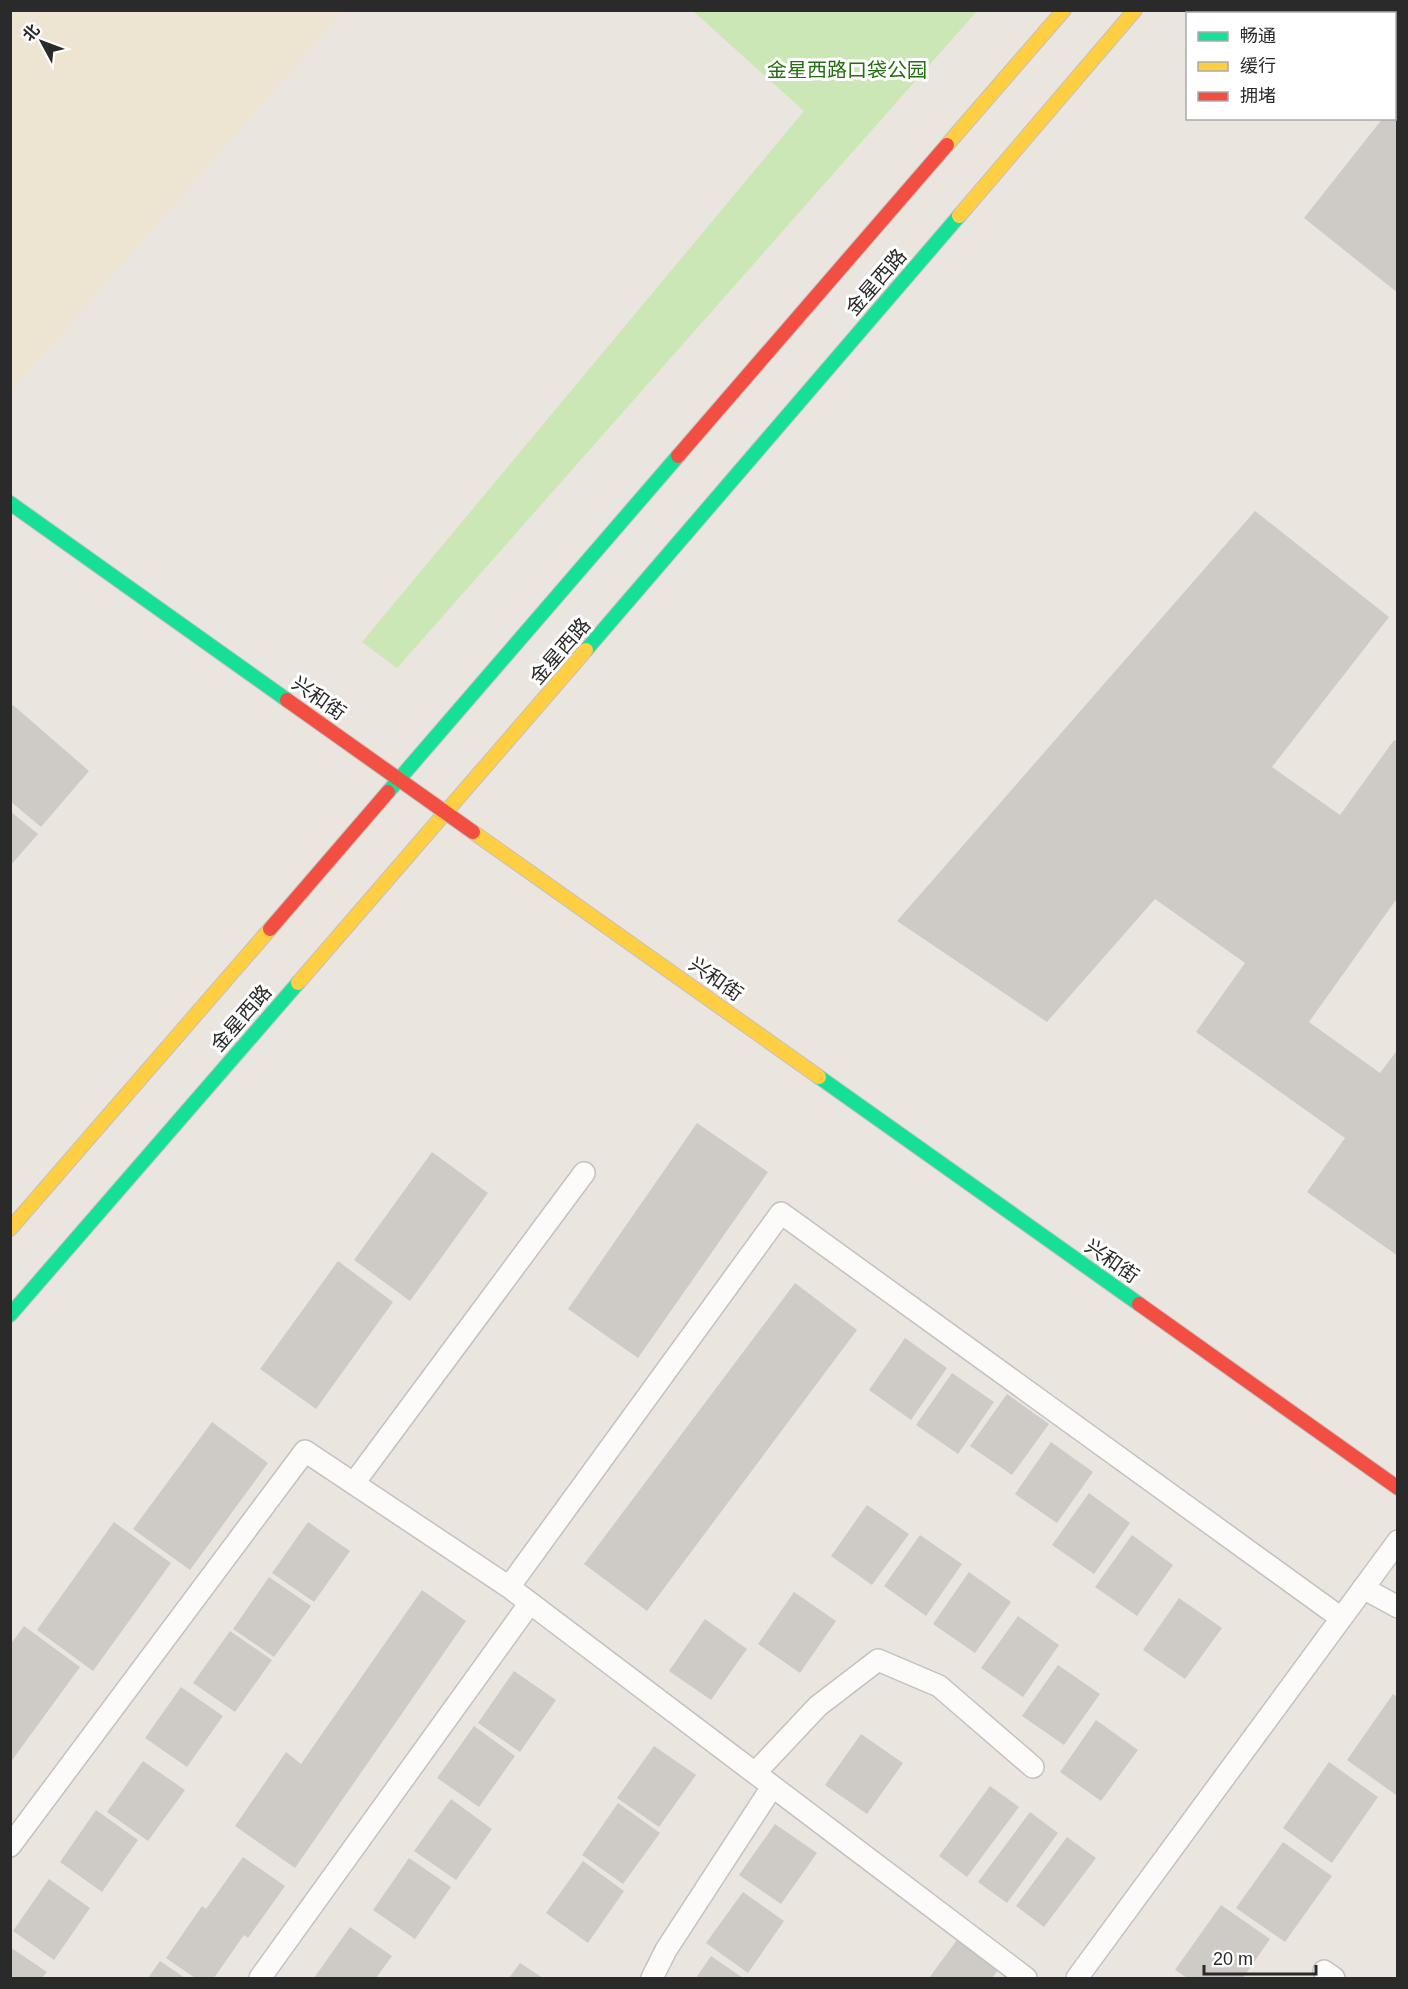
<svg xmlns="http://www.w3.org/2000/svg" width="1408" height="1989" font-family="Helvetica,'Noto Sans SC',sans-serif">
<rect width="100%" height="100%" fill="#eae5df"/>
<path fill="#eee4d2" d="M10 11H343L11 391 10 390Z"/>
<path fill="#cae7b5" d="M693 11H977L397 668 362 642 804 111Z"/>
<path fill="#cecbc6" d="M1398 101V293L1304 218 1383 118H1394V105Z
M1255 511 1389 617 1272 767 1340 815 1394 740 1398 742V897L1309 1022 1380 1073 1398 1049V1256L1307 1192 1345 1138 1196 1032 1245 963 1155 899 1047 1022 897 921Z
M13 705 89 771 41 827 10 801V708Z
M10 811 38 834 10 866Z
M697 1123 768 1172 638 1358 568 1309Z
M432 1152 488 1193 410 1301 354 1260Z
M338 1261 393 1302 316 1409 260 1369Z
M795 1283 857 1330 647 1611 584 1564Z
M905 1338 947 1368 911 1420 869 1390Z
M952 1373 994 1402 958 1454 916 1425Z
M1007 1394 1049 1424 1012 1475 970 1446Z
M212 1422 268 1463 190 1570 133 1529Z
M1051 1442 1093 1472 1057 1523 1015 1494Z
M1089 1493 1130 1523 1094 1574 1052 1545Z
M867 1505 909 1534 872 1585 831 1556Z
M114 1522 171 1563 93 1671 37 1630Z
M308 1522 350 1551 314 1602 272 1573Z
M920 1535 962 1564 926 1616 884 1586Z
M1132 1535 1173 1565 1137 1616 1095 1587Z
M969 1572 1011 1602 975 1653 933 1624Z
M269 1577 311 1606 274 1657 233 1629Z
M422 1590 466 1621 295 1868 235 1826 286 1752 301 1764Z
M794 1592 836 1621 800 1673 758 1644Z
M1179 1598 1222 1628 1185 1679 1143 1650Z
M1018 1616 1059 1645 1023 1697 981 1668Z
M705 1619 747 1649 711 1700 669 1671Z
M24 1626 80 1667 10 1763V1645Z
M230 1631 272 1660 235 1712 193 1683Z
M1058 1665 1100 1694 1064 1745 1022 1716Z
M514 1671 556 1700 520 1752 478 1723Z
M181 1687 223 1716 187 1767 145 1738Z
M1393 1694 1398 1697 1396 1795 1347 1760Z
M1096 1720 1138 1750 1101 1801 1060 1772Z
M474 1726 515 1756 479 1807 437 1778Z
M861 1734 903 1763 867 1814 825 1785Z
M654 1746 696 1775 659 1827 617 1798Z
M143 1761 185 1790 148 1841 107 1812Z
M1329 1762 1378 1797 1332 1863 1283 1828Z
M990 1786 1019 1807 967 1877 939 1856Z
M451 1799 492 1829 456 1880 414 1851Z
M618 1803 660 1833 623 1884 582 1855Z
M96 1810 138 1840 102 1892 60 1862Z
M1030 1812 1058 1833 1007 1903 978 1882Z
M775 1824 817 1853 781 1904 739 1875Z
M1067 1837 1096 1858 1044 1927 1016 1906Z
M1283 1842 1332 1876 1285 1942 1236 1908Z
M243 1857 285 1886 248 1938 244 1935 214 1978H195L166 1958 202 1906 206 1909Z
M409 1858 451 1887 415 1939 373 1910Z
M583 1861 624 1891 588 1943 546 1913Z
M49 1879 90 1908 54 1960 13 1931Z
M743 1892 784 1921 748 1973 706 1943Z
M1221 1905 1270 1939 1243 1978H1187L1175 1970Z
M350 1927 392 1956 376 1978H314Z
M957 1940 999 1969 992 1978H929Z
M10 1947 47 1972 42 1978H10Z
M711 1956 743 1978H696Z
M160 1961 185 1978H148Z
M520 1963 543 1978H509Z"/>
<g fill="none" stroke-linecap="round" stroke-linejoin="round">
<defs>
<path id="lane" d="M354 1483 584 1173
M509 1587 781 1213 1341 1618
M1363 1588 1398 1607
M755 1773 818 1706 878 1660 939 1686 1033 1767
M10 1846 305 1451 509 1587 1026 1978
M1324 1971 1334 1978
M260 1978 530 1603
M652 1978 666 1950 772 1787
M1077 1978 1398 1541"/>
<path id="fast" d="M10 503 287 700
M586 650 959 216
M388 792 678 456
M819 1077 1139 1304
M10 1315 298 983"/>
<path id="slow" d="M947 145 1064 10
M959 216 1135 10
M473 832 819 1077
M298 983 586 650
M10 1229 270 929"/>
<path id="jam" d="M678 456 947 145
M287 700 473 832
M270 929 388 792
M1139 1304 1398 1488"/>
</defs>
<use href="#lane" stroke="#c3c1c1" stroke-width="24"/>
<use href="#fast" stroke="#c3c1c1" stroke-width="16"/>
<use href="#slow" stroke="#c3c1c1" stroke-width="16"/>
<use href="#jam" stroke="#c3c1c1" stroke-width="16"/>
<use href="#lane" stroke="#fcfbfa" stroke-width="21"/>
<use href="#fast" stroke="#16e098" stroke-width="14"/>
<use href="#slow" stroke="#ffcf43" stroke-width="14"/>
<use href="#jam" stroke="#f24e42" stroke-width="14"/>
</g>
<g text-anchor="middle" dominant-baseline="central" stroke-width="6" stroke-linejoin="round" paint-order="stroke">
<g font-size="20" fill="#266e13" stroke="#fff">
<text x="847" y="70">金星西路口袋公园</text>
</g>
<g font-size="20" fill="#2a2a2a" stroke="#fff">
<text transform="translate(876 282) rotate(-49)">金星西路</text>
<text transform="translate(560 651) rotate(-49)">金星西路</text>
<text transform="translate(319 698) rotate(35)">兴和街</text>
<text transform="translate(716 979) rotate(35)">兴和街</text>
<text transform="translate(241 1018) rotate(-49)">金星西路</text>
<text transform="translate(1112 1261) rotate(35)">兴和街</text>
</g>
</g>
<rect width="1408" height="1989" fill="none" stroke="#2a2a2a" stroke-width="24"/>
<rect x="1186" y="12" width="210" height="108" fill="#ffffff" stroke="#aaaaaa" stroke-width="1.5"/>
<rect x="1198" y="32" width="30" height="9" fill="#16e098" stroke="#aaaaaa" stroke-width="1.5"/>
<text x="1240" y="42" font-size="18" fill="#2a2a2a">畅通</text>
<rect x="1198" y="62" width="30" height="9" fill="#ffcf43" stroke="#aaaaaa" stroke-width="1.5"/>
<text x="1240" y="72" font-size="18" fill="#2a2a2a">缓行</text>
<rect x="1198" y="92" width="30" height="9" fill="#f24e42" stroke="#aaaaaa" stroke-width="1.5"/>
<text x="1240" y="102" font-size="18" fill="#2a2a2a">拥堵</text>
<g transform="translate(42 42) rotate(311)" stroke="#ffffff" stroke-width="4.5" paint-order="stroke">
<path d="M0-4.5L10 22L0 15L-10 22Z" fill="#2a2a2a"/>
<text y="-9" font-size="16" font-weight="bold" text-anchor="middle" fill="#2a2a2a">北</text>
</g>
<path d="M1204 1965v9h112v-9" fill="none" stroke="#2a2a2a" stroke-width="3"/>
<text x="1213" y="1965" font-size="18" fill="#2a2a2a" stroke="#ffffff" stroke-width="4.5" paint-order="stroke">20 m</text>
</svg>
